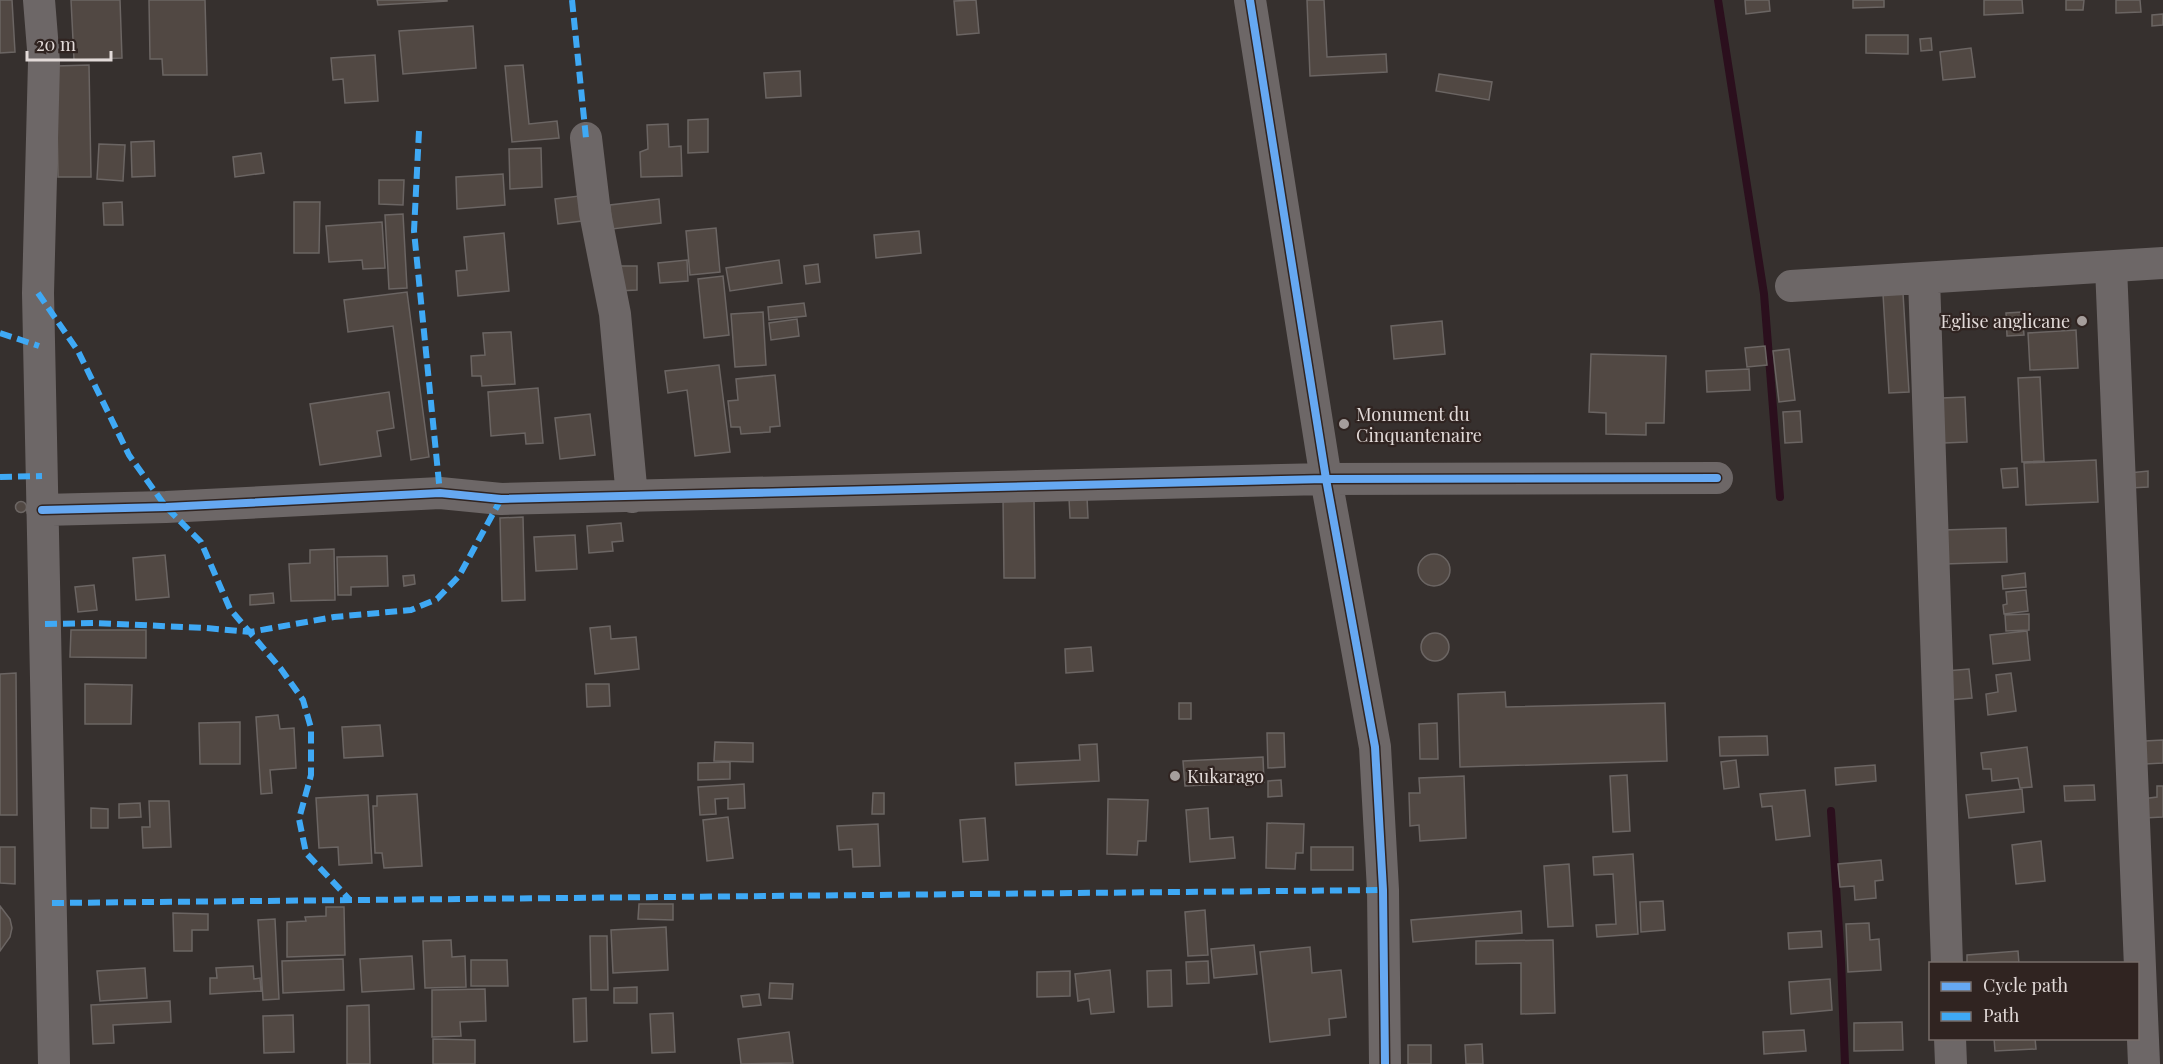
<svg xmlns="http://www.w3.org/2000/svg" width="2163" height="1064" font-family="'Playfair Display',serif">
<rect width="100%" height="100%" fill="#36302e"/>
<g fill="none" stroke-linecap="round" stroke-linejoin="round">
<path stroke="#2b0f1d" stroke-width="8" d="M1718 0 1764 294 1780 497
M1831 811 1841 960 1845 1064"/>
</g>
<path fill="#514843" stroke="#6b6563" stroke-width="1.5" d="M0 0H12L15 52 0 53Z
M71 0H120L122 58 74 60Z
M149 0H205L207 75H163L162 59H150Z
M377 0H447V1L378 5Z
M976 0 979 33 957 35 954 1Z
M1307 0H1324L1327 57 1386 54 1387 72 1310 76Z
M1745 0H1769L1770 11 1746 14Z
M1853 0H1884V7L1853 8Z
M1984 0H2022L2023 13 1984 15Z
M2066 0H2084L2083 10H2066Z
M2116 0H2140L2141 12 2116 13Z
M2163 14V25L2152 26V15Z
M473 26 476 68 403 74 399 31Z
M1866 35H1908V54L1866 53Z
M1931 38 1932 50 1921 51 1920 39Z
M1971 48 1975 77 1943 80 1940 52Z
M375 55 378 101 345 103 343 79 333 80 331 58Z
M89 65 91 177H58L56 66Z
M523 65 529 124 557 121 559 138 512 142 505 66Z
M800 71 801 96 766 98 764 73Z
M1439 74 1492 82 1489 100 1436 91Z
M708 119V152L688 153V120Z
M668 124 669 147 681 146 682 176 641 177 640 152 648 149 647 125Z
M154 141 155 176 132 177 131 142Z
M99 144 125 145 123 181 97 179Z
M541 148 542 187 510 189 509 149Z
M261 153 264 173 235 177 233 157Z
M503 174 505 205 457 209 456 177Z
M379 180H404L403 205 379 204Z
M579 196 582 221 558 224 555 199Z
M659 199 661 223 612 229 610 205Z
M122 202 123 225H104L103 203Z
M294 202H320L319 253H294Z
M403 214 407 288 389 289 385 215Z
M382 222 385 268 363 269 362 260 329 262 326 226Z
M716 228 720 272 690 275 686 231Z
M919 231 921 253 876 258 874 235Z
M504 233 509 291 458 296 456 271 467 270 464 237Z
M687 260 688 281 660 283 658 263Z
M779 260 782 283 730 291 726 268Z
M818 264 820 282 806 284 804 266Z
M618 266H637V290L618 291Z
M723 276 729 335 704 338 698 279Z
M407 292 429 457 411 460 393 326 348 332 344 300Z
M1903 293 1909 392 1889 393 1883 294Z
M804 303 806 316 769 320 768 307Z
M763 312 766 365 735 367 731 314Z
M2022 312 2024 335 2007 336 2006 313Z
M797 319 799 336 771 340 769 323Z
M1442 321 1445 354 1394 359 1391 326Z
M2076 330 2078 368 2030 370 2028 333Z
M511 332 515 384 482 386 481 376H472L471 356 485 355 483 333Z
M1765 346 1767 365 1747 367 1745 348Z
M1789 349 1795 400 1779 402 1773 351Z
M1591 354 1666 356 1664 423H1646V435L1606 434V413L1589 412Z
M719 365 730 452 695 456 687 390 668 393 665 371Z
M1749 369 1750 390 1707 392 1706 371Z
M775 375 780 426 770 427V432L741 434 740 427H731L728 401 738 400 736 379Z
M2040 377 2044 461 2022 462 2018 378Z
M538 388 543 443 526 444 525 433 491 436 488 392Z
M389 392 394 428 377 431 381 456 320 465 310 404Z
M1965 397 1967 442 1944 443 1942 398Z
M1800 411 1802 442 1785 443 1783 412Z
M590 414 595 455 560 459 555 418Z
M2096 460 2098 502 2026 505 2024 463Z
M2017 468 2018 487 2003 488 2001 469Z
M2148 471V487L2130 488 2129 473Z
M1003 497H1034L1035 578H1004Z
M1087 497 1088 518H1070L1069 498Z
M15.5 507a5.5 5.5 0 1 1 11 0a5.5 5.5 0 1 1-11 0Z
M523 517 525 600 502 601 500 518Z
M621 523 623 541 612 542 613 551 589 553 587 526Z
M2006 528 2007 562 1944 564 1943 530Z
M575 535 577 569 536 571 534 537Z
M334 549 335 600 291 601 289 564 310 563V550Z
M1418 570a16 16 0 1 1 32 0a16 16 0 1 1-32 0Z
M165 555 169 597 136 600 133 558Z
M387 556 388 586 351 587V595H338L337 557Z
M2025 573 2026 587 2003 589 2002 576Z
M414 575 415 584 404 586 403 576Z
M94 585 97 610 78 612 75 587Z
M2026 590 2028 611 2004 614 2003 605 2007 604 2006 592Z
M273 593 274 603 250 605V595Z
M2029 614V630L2006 631 2005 615Z
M610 626 611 639 636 637 639 669 595 674 590 628Z
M71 630H146V658L70 657Z
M2027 631 2030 660 1993 664 1990 635Z
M1421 647a14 14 0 1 1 28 0a14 14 0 1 1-28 0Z
M1091 647 1093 671 1066 673 1065 649Z
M1969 669 1972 698 1949 700 1946 671Z
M16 673 17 815H0V674Z
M2011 673 2016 711 1988 715 1986 694 1998 692 1996 675Z
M85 684 132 685 131 724H85Z
M586 684H609L610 706 587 707Z
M1505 692 1506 707 1665 703 1667 761 1460 767 1458 694Z
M1179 703H1191V719H1179Z
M278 715 280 729 294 728 296 768 270 770 272 793 261 794 256 717Z
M240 722V764H200L199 723Z
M1437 723 1438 759H1420L1419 724Z
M380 725 383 756 344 758 342 727Z
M1267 733H1284L1285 767 1268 768Z
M1767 736 1768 755 1720 756 1719 737Z
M2163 740V763L2145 764V741Z
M715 742 753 743V762L714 761Z
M1097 744 1099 781 1016 785 1015 763 1080 760 1079 745Z
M2027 747 2032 787 2020 788 2018 778 1992 781 1991 769H1983L1981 753Z
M1263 757 1264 782 1185 786 1183 761Z
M1736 760 1739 787 1724 789 1721 762Z
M730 762V779L698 780V763Z
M1875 765 1876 781 1836 785 1835 768Z
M1627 775 1630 831 1613 832 1610 776Z
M1464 776 1466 838 1420 841 1419 825 1410 826 1409 793H1420L1419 778Z
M1281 780 1282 796 1268 797V781Z
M744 784 745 808 728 809V798L715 799 716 814 700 815 698 787Z
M2094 785 2095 800 2065 801 2064 786Z
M2157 786H2163V817L2144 818 2142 799 2157 797Z
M2022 789 2024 812 1969 818 1966 795Z
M1805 790 1810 836 1776 840 1772 806 1762 807 1760 794Z
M873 793H884V814H872Z
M417 794 422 866 384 868 382 853H375L373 806H377V796Z
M368 795 372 863 339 865 338 847 319 848 316 798Z
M1108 799 1148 800 1146 841H1138L1137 855 1107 854Z
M149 801H169L171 847 143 848 142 827H150Z
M140 803 141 817 119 818V804Z
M91 808 108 809V828H91Z
M1208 808 1210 839 1233 837 1235 858 1190 862 1186 810Z
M728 817 733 858 707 861 703 820Z
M985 818 988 860 963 862 960 820Z
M1267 823 1304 824 1303 853H1296L1295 869 1266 868Z
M878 824 880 866 853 867 852 849 839 850 837 826Z
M2041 841 2045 881 2016 884 2012 845Z
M0 847H15V884L0 883Z
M1311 847H1353V870H1311Z
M1633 854 1638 934 1597 937 1596 925 1616 924 1613 874 1594 875 1593 857Z
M1881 860 1883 880 1875 881 1876 898 1855 900 1854 886 1840 887 1838 864Z
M1569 864 1573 926 1548 927 1544 866Z
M1663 901 1665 930 1641 932 1640 902Z
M639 904H673V920L638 919Z
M0 906 10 919 12 928 10 937 0 951Z
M326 907H344L345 955 287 957V922L306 921 305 917 326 916Z
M1205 910 1208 955 1188 956 1185 912Z
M1521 911 1522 933 1413 942 1411 920Z
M173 913 208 914V930H192V951H174Z
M275 919 279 999 263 1000 258 920Z
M1869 923 1870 940 1879 939 1881 970 1848 972 1846 924Z
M666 927 668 970 613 973 611 930Z
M1821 931 1822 947 1789 949 1788 933Z
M590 936H607L608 990H591Z
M451 940 452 957 465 956 466 987 425 988 423 941Z
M1553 940 1555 1013 1521 1014V963L1476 964V941Z
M1254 945 1257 974 1214 978 1211 949Z
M1310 947 1312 973 1341 970 1346 1017 1329 1019 1330 1035 1270 1042 1260 952Z
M2018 951 2019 964H1967V955Z
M412 956 414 989 362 992 360 959Z
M343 959 344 990 283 993 282 961Z
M471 960H507L508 986H471Z
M1208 961 1209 983 1187 984 1186 962Z
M253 966 254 979 260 978 261 991 210 994V978H217L216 968Z
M145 968 147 998 100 1001 97 971Z
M1110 970 1114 1012 1091 1014 1089 999 1078 1001 1075 974Z
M1171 970 1172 1006 1148 1007 1147 971Z
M1070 971V996L1037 997V972Z
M1830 979 1832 1010 1791 1014 1789 982Z
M770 983 793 984 792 999 769 998Z
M637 987V1003H614V988Z
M485 989 486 1021 460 1022 461 1036 432 1037V990Z
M759 994 761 1005 743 1007 741 996Z
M586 998 587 1041 574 1042 573 999Z
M170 1001 171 1022 113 1025 114 1043 93 1044 91 1005Z
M369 1005 370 1064H347V1006Z
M673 1013 675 1052 652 1053 650 1014Z
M293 1015 294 1052 264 1053 263 1016Z
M1902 1022 1903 1050 1854 1051V1023Z
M1804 1030 1806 1051 1764 1054 1763 1032Z
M789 1032 793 1063 741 1064 738 1039Z
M1994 1038H2035L2036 1049 1995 1051Z
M433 1039 475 1040V1064H433Z
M1482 1044 1483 1064H1466L1465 1045Z
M1408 1045H1431V1064H1408Z"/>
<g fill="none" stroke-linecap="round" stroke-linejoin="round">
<path stroke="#6d6767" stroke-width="32" d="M39 0 44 62 38 293 54 1064
M1250 0 1326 479 1375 747 1383 890 1385 1064
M586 138 595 213 615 314 632 497
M2111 267 2144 1064
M1924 278 1947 964
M1791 286 2163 263
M42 510 166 507 440 493 501 499 1326 479 1717 478
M1950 1038 1951 1064"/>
<path stroke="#3fa9f5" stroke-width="6" stroke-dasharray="12 6" stroke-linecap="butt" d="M572 0 586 138
M419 131 414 231 440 493
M38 293 78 351 129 455 166 507 201 542 230 609 281 669 303 700 311 728V775L299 819 306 853 350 900
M0 333 39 346
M0 477 42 476
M45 624 96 623 206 628 250 632 334 617 411 610 437 599 459 576 501 499
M52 903 1383 890"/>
<defs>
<path id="cycleway" d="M1250 0 1326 479 1375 747 1383 890 1385 1064
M42 510 166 507 440 493 501 499 1326 479 1717 478"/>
</defs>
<use href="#cycleway" stroke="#302421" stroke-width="11"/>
<use href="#cycleway" stroke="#66a8f1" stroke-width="8"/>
</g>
<g fill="#a69e9c" stroke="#302421" stroke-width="2">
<circle cx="2082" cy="321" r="6"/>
<circle cx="1344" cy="424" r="6"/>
<circle cx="1175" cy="776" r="6"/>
</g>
<g text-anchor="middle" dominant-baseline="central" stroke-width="4.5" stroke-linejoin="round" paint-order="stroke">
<g font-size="18" fill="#e2dad8" stroke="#302421" text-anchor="start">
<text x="2070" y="321" text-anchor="end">Eglise anglicane</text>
<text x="1356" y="414">Monument du<tspan x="1356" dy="21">Cinquantenaire</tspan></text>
<text x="1187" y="776">Kukarago</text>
</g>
</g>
<rect x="1929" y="962" width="210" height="78" fill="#302421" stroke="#776d6a" stroke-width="1.5"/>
<rect x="1941" y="982" width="30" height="9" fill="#66a8f1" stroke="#776d6a" stroke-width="1.5"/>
<text x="1983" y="992" font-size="18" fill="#e2dad8">Cycle path</text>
<rect x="1941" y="1012" width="30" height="9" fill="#3fa9f5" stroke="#776d6a" stroke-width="1.5"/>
<text x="1983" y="1022" font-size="18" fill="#e2dad8">Path</text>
<path d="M27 51v9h84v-9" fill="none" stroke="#e2dad8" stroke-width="3"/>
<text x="36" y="51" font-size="18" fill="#e2dad8" stroke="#302421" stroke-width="4.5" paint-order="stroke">20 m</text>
</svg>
